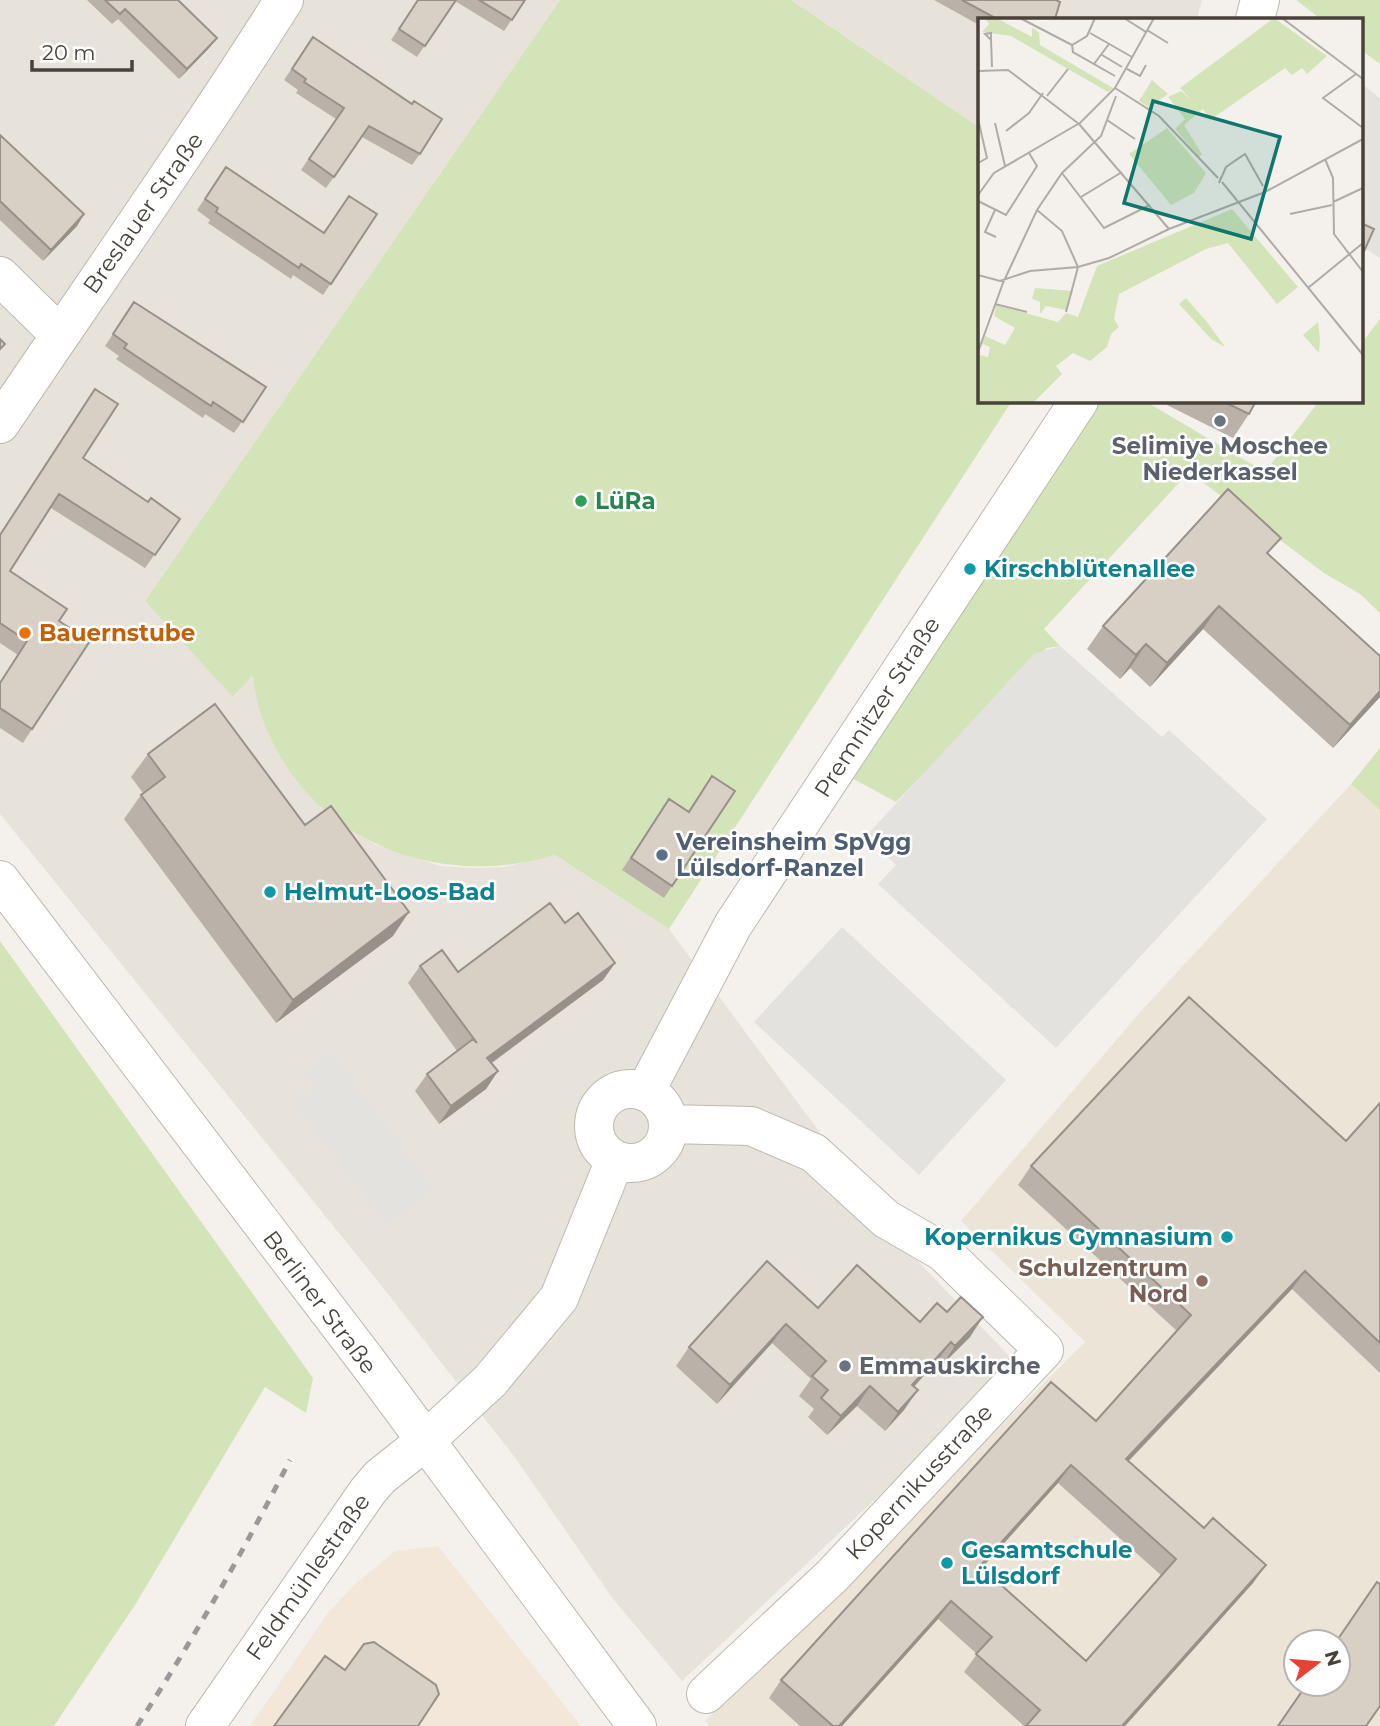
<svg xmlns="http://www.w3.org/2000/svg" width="1380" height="1726" font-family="Montserrat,sans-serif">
<rect width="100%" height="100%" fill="#f4f1ec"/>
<path fill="#e8e3da" d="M0 0H560L145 601 234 697 251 675 262 717 274 745 300 784 333 817 374 844 440 866 474 868 504 867 555 855 669 929 907 1250 1018 1365 682 1681 613 1599 516 1459 381 1285 0 814Z
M791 0H1202L1197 19H979V127Z"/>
<path fill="#f3e7da" d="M438 1546 581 1726H250L327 1614 353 1586 395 1551Z"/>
<path fill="#ece5d7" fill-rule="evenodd" d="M1351 784 1380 810V1726H710L705 1721 1085 1342 961 1221 1142 1010ZM1296 1642H1338V1684H1296Z"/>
<path fill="#d3e4b9" d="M560 0H791L979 127V401H1012L669 929 555 855C435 891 307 840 262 718 257 704 255 690 252 676L233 697 145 601Z
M1296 0H1380V64L1361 50V19H1321Z
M1380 319V613L1360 594 1324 573 1189 472 1044 629 1060 646 1047 648 896 802 848 776 1087 401H1145L1265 472 1319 401H1361V344Z
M1380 748V810L1351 784Z
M0 941 313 1378 306 1413 265 1387 135 1605 54 1726H0Z"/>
<path fill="#e4e2df" d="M1361 83 1380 98V258L1361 246Z
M1060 646 1162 737 1169 730 1267 819 1056 1048 878 884 896 865 866 836 1034 654Z
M842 927 1006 1080 919 1175 754 1022Z
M331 1051 435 1190 387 1226 293 1103 312 1089 313 1083 309 1078 297 1077Z"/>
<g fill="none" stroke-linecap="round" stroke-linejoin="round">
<defs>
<path id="minor" d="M1255 19 1260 0
M0 276 59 334
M0 424C95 283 193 144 284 0
M0 880 369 1364 637 1726
M594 1126a37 37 0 1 1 74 0a37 37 0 1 1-74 0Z
M645 1092 733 925 1079 401
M668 1124 751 1126 814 1153 886 1219 943 1252 1044 1350 833 1575 706 1694
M205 1726 368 1491 380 1477 424 1442 490 1381 559 1298 615 1160"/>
</defs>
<use href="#minor" stroke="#bfb8af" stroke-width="40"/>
<use href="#minor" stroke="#fff" stroke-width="38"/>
<path stroke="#999" stroke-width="5" stroke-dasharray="9 9" stroke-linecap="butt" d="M137 1726C193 1640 243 1552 290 1460"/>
</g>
<path fill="#bab2a9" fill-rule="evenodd" d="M87 0H178L217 38 209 48 179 79 118 19 112 24Z
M418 0H525L504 31 455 1 417 57 391 40Z
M934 0H1056L1055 19H979V25Z
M313 37 420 154 412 165 362 137 326 188 301 170 336 119 296 93 298 90 284 80Z
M0 135 84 214 77 226 43 261 0 220Z
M226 167 324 233 377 214 323 295 293 275 291 279 208 223 210 220 197 210Z
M134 302 266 387 234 433 205 414 203 418 116 359 119 356 105 346Z
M1169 401H1256L1249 414 1233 438 1167 405Z
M83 458 148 502 180 519 145 568 51 508 10 571 59 621 32 729 23 743 0 728V682L18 655 0 643V534Z
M1269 554 1380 697 1333 748 1203 629 1150 687 1130 668 1120 679 1087 649 1103 626Z
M148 754 305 825 393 936 276 1023 124 819 141 795 143 793 131 777Z
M712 776 735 791 664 898 622 870 661 811H688Z
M565 923 615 963 603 980 492 1063 498 1071 486 1089 439 1124 415 1091 427 1074 457 1051 408 983 420 966 458 972Z
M1380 1103V1373L1292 1289 1129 1461 1253 1583 1125 1726H1024L964 1672 977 1654 938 1619 842 1726H800L769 1698 781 1680 1096 1421 1177 1331 1018 1185 1031 1166 1346 1141ZM1058 1483 1162 1576 1086 1661 982 1568Z
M818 1308 920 1322 970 1337 942 1365 937 1361 914 1387 904 1410 885 1431 857 1406 827 1435 808 1417 814 1409 799 1396 811 1379 772 1343 717 1404 676 1366 689 1347Z"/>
<path fill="#97918a" d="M217 38 209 48 179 79 187 69Z
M84 214 77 226 43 261 51 250Z
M1219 606 1203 629 1150 687 1167 663Z
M1146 644 1130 668 1120 679 1136 655Z
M1380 691V697L1333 748 1350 725Z
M409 912 393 936 276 1023 293 1000Z
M615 963 603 980 475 1075 487 1058Z
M498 1071 486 1089 439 1124 451 1106Z
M1305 1271 1292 1289 1113 1477 1126 1459Z
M983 1317 970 1337 942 1365 955 1346Z
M786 1324 772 1343 717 1404 730 1385Z
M951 1342 937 1361 898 1404 912 1385Z
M870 1386 857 1406 827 1435 841 1416Z
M918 1390 904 1410 885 1431 898 1412Z
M1071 1465 1058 1483 967 1584 980 1566Z
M1266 1565 1253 1583 1125 1726H1122Z
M951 1601 938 1619 842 1726H839Z"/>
<path fill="#d8cfc5" stroke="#97918a" stroke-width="2" fill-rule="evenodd" d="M105 0H178L217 38 187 69 125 9 120 14Z
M418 0H456L425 46 399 29Z
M479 0H525L512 20Z
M962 0H1056L1060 2 1055 19H997Z
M313 37 412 104 414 101 442 119 420 154 369 126 334 177 309 159 344 108 304 82 306 79 292 69Z
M0 135 84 214 51 250 0 201Z
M226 167 324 233 349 196 377 214 331 284 301 264 299 268 216 212 218 208 205 199Z
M1361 223 1374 229 1361 258Z
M134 302 266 387 243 422 213 402 211 406 124 348 127 344 113 334Z
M0 339 5 344 0 349Z
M95 389 118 404 83 458 148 502 151 498 180 519 155 555 59 494 10 571 67 609 59 621 90 641 32 729 0 708V683L27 641 0 623V535Z
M1222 401H1256L1249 414Z
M1228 489 1281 538 1267 553 1380 656V691L1350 725 1219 606 1167 663 1146 644 1136 655 1103 626Z
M215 704 305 825 331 806 409 912 293 1000 141 795 165 777 148 754Z
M712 776 735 791 672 886 631 858 669 799 689 812Z
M550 903 565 923 578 913 615 963 487 1058 498 1071 451 1106 427 1074 473 1039 477 1043 420 966 442 950 458 972Z
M1189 997 1346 1141 1380 1103V1343L1305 1271 1126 1459 1204 1528 1213 1518 1266 1565 1122 1726H1026L1040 1710 976 1654 992 1637 951 1601 839 1726H833L781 1680 1051 1382 1096 1421 1191 1315 1031 1166ZM1071 1465 1176 1559 1086 1661 980 1566Z
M767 1261 818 1308 857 1265 920 1322 937 1303 947 1312 961 1297 983 1317 955 1346 951 1342 912 1385 918 1390 898 1412 870 1386 841 1416 821 1398 828 1390 812 1376 826 1361 786 1324 730 1385 689 1347Z
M1377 1582 1380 1584V1706L1366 1726H1278L1307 1684H1338V1642H1336Z
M374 1642 436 1685 439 1694 418 1726H274L325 1656 345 1670 364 1644Z"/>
<g fill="#6b7280" stroke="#fff" stroke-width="2.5">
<circle cx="1220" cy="421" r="7"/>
<circle cx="845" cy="1366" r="7"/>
</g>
<circle fill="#2e9e5b" stroke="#fff" stroke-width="2.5" cx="581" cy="501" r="7"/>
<g fill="#0f9aa8" stroke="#fff" stroke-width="2.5">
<circle cx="970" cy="569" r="7"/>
<circle cx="270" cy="892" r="7"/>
<circle cx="1227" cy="1237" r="7"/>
<circle cx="947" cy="1563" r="7"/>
</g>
<circle fill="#e8710a" stroke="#fff" stroke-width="2.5" cx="25" cy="633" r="7"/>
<circle fill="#5c6f8a" stroke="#fff" stroke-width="2.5" cx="662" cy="855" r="7"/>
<circle fill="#8d6e63" stroke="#fff" stroke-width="2.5" cx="1202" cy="1281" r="7"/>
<g text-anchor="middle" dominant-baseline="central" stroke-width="5" stroke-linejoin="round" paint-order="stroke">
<g font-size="23" fill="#48423a" stroke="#fff">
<text transform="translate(143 213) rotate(-55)">Breslauer Straße</text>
<text transform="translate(877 707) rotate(-57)">Premnitzer Straße</text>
<text transform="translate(320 1302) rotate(53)">Berliner Straße</text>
<text transform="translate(919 1482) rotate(-47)">Kopernikusstraße</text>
<text transform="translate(308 1577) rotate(-55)">Feldmühlestraße</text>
</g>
<g font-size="23" font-weight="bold" fill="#5b616d" stroke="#fff">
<text x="1220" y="446">Selimiye Moschee<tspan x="1220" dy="26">Niederkassel</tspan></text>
<text x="859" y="1366" text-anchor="start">Emmauskirche</text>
</g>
<g font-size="23" font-weight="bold" fill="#27864d" stroke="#fff" text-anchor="start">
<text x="595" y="501">LüRa</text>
</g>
<g font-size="23" font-weight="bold" fill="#0d838f" stroke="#fff" text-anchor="start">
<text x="984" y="569">Kirschblütenallee</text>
<text x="284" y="892">Helmut-Loos-Bad</text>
<text x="1213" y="1237" text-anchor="end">Kopernikus Gymnasium</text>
<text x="961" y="1550">Gesamtschule<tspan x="961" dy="26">Lülsdorf</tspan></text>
</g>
<g font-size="23" font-weight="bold" fill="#c56008" stroke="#fff" text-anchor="start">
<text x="39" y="633">Bauernstube</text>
</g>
<g font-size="23" font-weight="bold" fill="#4e5e75" stroke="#fff" text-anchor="start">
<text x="676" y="842">Vereinsheim SpVgg<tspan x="676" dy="26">Lülsdorf-Ranzel</tspan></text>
</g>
<g font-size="23" font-weight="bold" fill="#785e54" stroke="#fff" text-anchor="end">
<text x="1188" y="1268">Schulzentrum<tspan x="1188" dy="26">Nord</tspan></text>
</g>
</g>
<g transform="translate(978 18)">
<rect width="385" height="385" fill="#f4f1ec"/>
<path d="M7 0H18L54 19V10L61 14 62 27 135 70 130 74 33 18 4 14 11 6ZM296 0 349 38 329 56 324 50 314 57 307 50 232 102 225 91 206 107 224 136 221 139 197 111 207 101 190 79 203 73 214 83 202 70ZM174 62 190 76 171 89 161 83ZM189 110 228 155 216 175 193 187 151 136ZM254 191 320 269 299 286 250 225 228 231 141 276 136 301 141 309 133 316 129 329 112 343 95 335 78 348 84 356 55 385H0V343L2 337 10 339 12 329 4 326 7 318 27 327 37 310 16 298 18 287 80 304 88 295 100 299 119 248ZM57 270 95 273 88 292 68 288 62 296V284L54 281ZM208 280 229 304 247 329 233 321 201 286ZM340 304 342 321 341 335 325 317Z" fill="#d3e4b9"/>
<path fill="none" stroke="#afaba5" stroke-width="2" d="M42 0 94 27 109 18 117 0M146 0 168 14M304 0 385 61M169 12 190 25M13 15V22L7 16ZM112 15 154 39M13 22 14 49M94 27 95 34 137 58M124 37 144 49M116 46 131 26M149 51 162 58 168 47M0 53 30 52 101 106 137 70 176 0M378 56 345 80 385 110M137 70 181 98 240 160M69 78 90 51M0 101 9 140 0 145M129 102 157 121M17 105 27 148M101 106 191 211M28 113 51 95 65 75M347 141 355 160 356 216 385 254M84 155 126 210 172 187M243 159 241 165 248 149 267 136 285 168M244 164 385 337M0 177 16 155 100 106M103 179 144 154M0 183 28 197 59 148 51 135M355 184 385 170M17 192 7 214 18 219M59 192 84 213 100 249 88 294M312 196 354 187M0 257 22 263 52 253 100 249 131 240 191 211 287 174 385 121M330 270 385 225M17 286 49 294M0 334 25 265 59 192 84 155 123 118 138 78"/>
<path fill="#0f766e" fill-opacity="0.15" stroke="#0f766e" stroke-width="3.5" d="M175 83 302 119 273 221 146 185Z"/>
<rect width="385" height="385" fill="none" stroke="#48423a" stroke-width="3.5"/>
</g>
<g transform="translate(1317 1663) rotate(74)"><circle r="33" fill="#ffffff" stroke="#b6b3b0" stroke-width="2"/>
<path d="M0-5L12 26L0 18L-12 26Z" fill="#e64131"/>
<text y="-10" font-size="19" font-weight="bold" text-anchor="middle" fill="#48423a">N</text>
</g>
<path d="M32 60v10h100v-10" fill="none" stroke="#48423a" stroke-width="3.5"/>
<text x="42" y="60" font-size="21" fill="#48423a" stroke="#ffffff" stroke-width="5" paint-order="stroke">20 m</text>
</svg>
